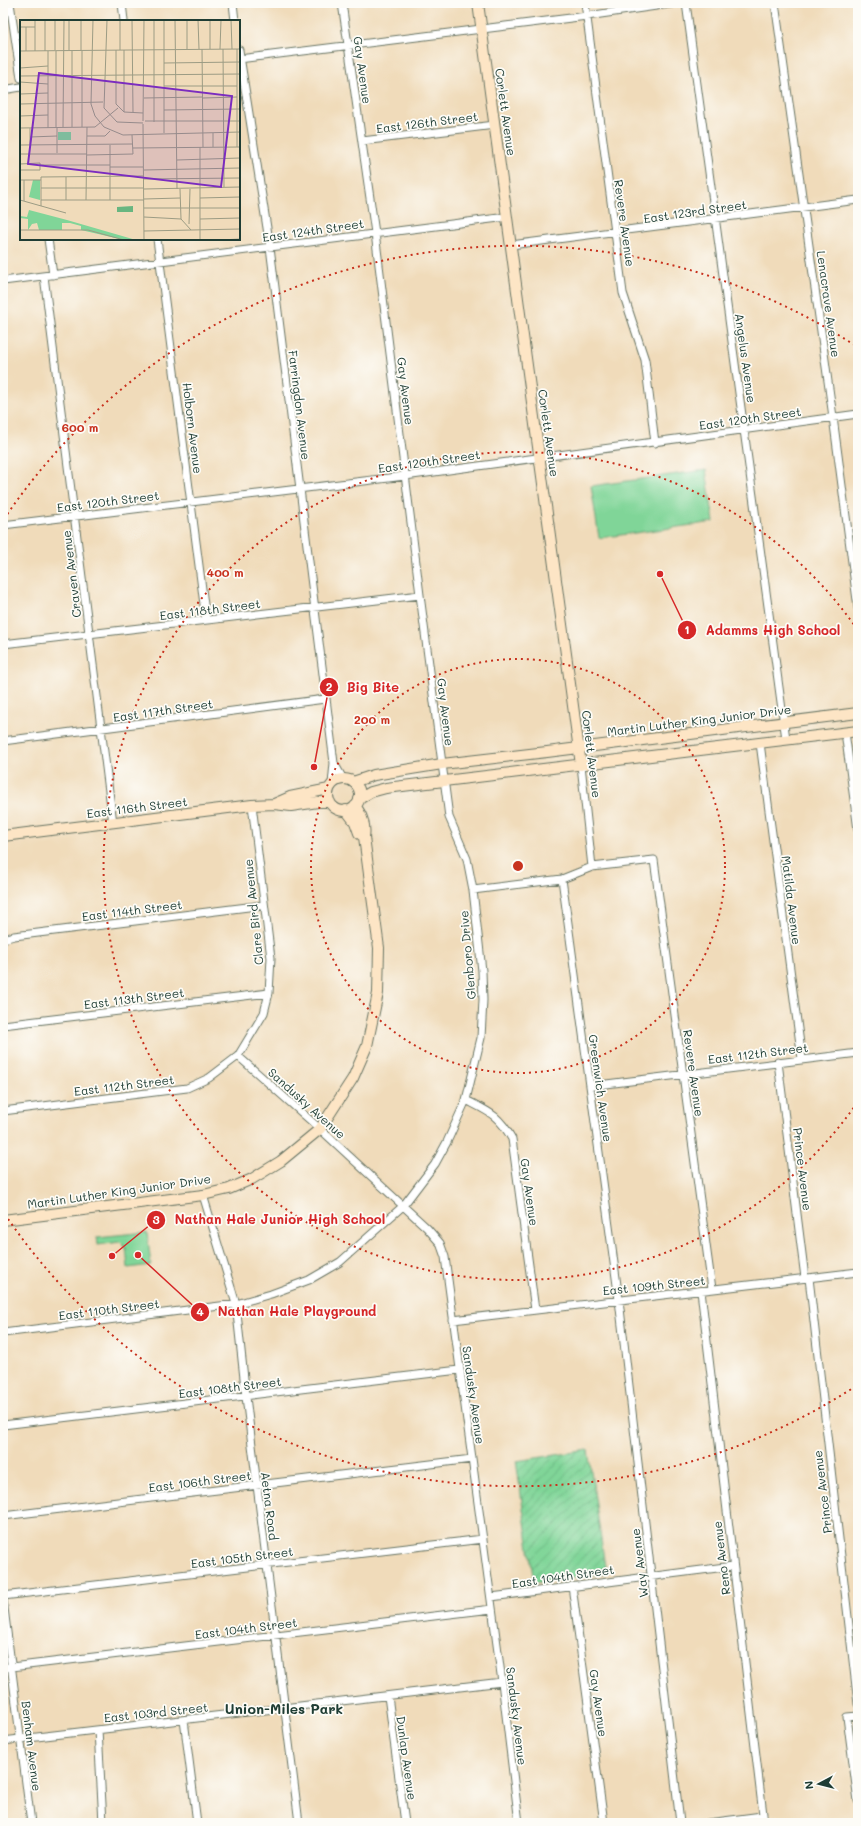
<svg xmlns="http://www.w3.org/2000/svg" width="861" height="1826" font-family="Mali,sans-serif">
<defs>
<pattern id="garden-furrows" width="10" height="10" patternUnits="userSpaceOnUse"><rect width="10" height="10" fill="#80d598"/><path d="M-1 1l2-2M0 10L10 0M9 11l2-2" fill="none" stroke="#68ae7d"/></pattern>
</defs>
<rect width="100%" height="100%" fill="#fdfcf7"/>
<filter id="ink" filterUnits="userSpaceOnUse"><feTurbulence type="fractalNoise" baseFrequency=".025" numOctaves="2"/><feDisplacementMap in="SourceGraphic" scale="8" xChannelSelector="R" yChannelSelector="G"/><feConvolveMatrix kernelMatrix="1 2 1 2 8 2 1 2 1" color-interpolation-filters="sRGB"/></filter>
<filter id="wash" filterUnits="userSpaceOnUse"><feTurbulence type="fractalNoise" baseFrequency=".012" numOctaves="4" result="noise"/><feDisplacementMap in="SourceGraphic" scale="16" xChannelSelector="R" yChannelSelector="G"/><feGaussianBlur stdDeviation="0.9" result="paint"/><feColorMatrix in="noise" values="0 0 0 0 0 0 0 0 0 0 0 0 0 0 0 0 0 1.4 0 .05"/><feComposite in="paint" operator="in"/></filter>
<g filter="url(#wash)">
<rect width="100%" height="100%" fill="#f0dbba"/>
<path fill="#80d598" stroke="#508966" d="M706 470 714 522 599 538 591 486Z
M147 1232 151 1265 128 1268 126 1248 120 1242 98 1245 97 1237Z"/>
<path fill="url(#garden-furrows)" stroke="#508966" d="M588 1450 606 1573 534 1583 516 1461Z"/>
</g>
<g filter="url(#ink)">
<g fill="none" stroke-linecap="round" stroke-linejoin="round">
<defs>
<path id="street" d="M10 3 21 78
M122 3 124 21
M233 3 235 21
M585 3 623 293 645 360 655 443
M686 3 786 739
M775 3 833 417 858 608
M239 50 270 247 334 763 332 784
M239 59 587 16 677 3
M3 90 21 87
M362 141 495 125
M48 239 53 275
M157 239 206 620
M511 245 858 200
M44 276 113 823
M3 281 507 217
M3 525 405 476 858 414
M3 644 420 595
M845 732 858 830
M3 741 325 699
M760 743 802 1059
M334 763 343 779
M581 765 592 867
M562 879 619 1300 680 1823
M473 890 562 879 592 867 654 860 712 1289
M3 939 14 936 264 905
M3 1025 269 993
M238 1056 320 1129 427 1228 440 1243 445 1257 502 1682 519 1823
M778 1062 805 1278
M590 1086 858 1053
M466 1100C489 1112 499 1115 512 1139L535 1310
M3 1111 187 1088 209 1078 238 1056 264 1013 269 993 271 958 252 805
M203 1195 236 1304 246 1397 299 1823
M809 1278 858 1704
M701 1291 764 1823
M453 1320 858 1272
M3 1333 236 1304 271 1294 309 1280 340 1262 403 1206 435 1164 447 1142 466 1100 481 1038 483 1000 482 971 473 890 467 859 449 817 420 595 375 233 342 3
M3 1425 459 1370
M3 1516 472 1459
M572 1586 604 1823
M3 1596 483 1539
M491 1597 733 1566
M3 1600 31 1823
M3 1668 492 1609
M388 1696 405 1823
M858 1716 847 1717 858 1801
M184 1720 197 1823
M98 1730 103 1823
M3 1741 502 1682
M708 1823 762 1816"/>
<path id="secondary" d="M478 3 581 765
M328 795a16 16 0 1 1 32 0a16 16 0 1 1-32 0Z
M353 782 374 775 442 764 547 752 858 713
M359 799 371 792 386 788 858 731
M274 804 290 797 329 789
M346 810 355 822 359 833 364 837
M3 836 252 805 274 804 291 806 318 802H330
M3 1220 203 1195 229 1189 252 1179 281 1161 320 1129 353 1078 367 1046 378 993 379 948 364 837C366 826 362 814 355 806"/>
</defs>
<use href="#street" stroke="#687463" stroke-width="9"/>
<use href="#secondary" stroke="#687463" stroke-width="12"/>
<use href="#street" stroke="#fff" stroke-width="7"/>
<use href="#secondary" stroke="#fde5c5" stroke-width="10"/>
</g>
</g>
<g fill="none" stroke="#c8321e" stroke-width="2" stroke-dasharray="2 4">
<circle cx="518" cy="866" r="207"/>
<path d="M857 1103A414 414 0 1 1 857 629"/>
<path d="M856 1386A620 620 0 0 1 4 1213M4 519A620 620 0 0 1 856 346"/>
</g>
<g text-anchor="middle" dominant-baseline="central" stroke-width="3.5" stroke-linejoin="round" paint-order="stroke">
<g font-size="12" fill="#1f3d34" stroke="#fdfcf7">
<text transform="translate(363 70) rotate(82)">Gay Avenue</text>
<text transform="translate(506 112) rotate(82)">Corlett Avenue</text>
<text transform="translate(427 122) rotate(-7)">East 126th Street</text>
<text transform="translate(695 211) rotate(-8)">East 123rd Street</text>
<text transform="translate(625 223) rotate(82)">Revere Avenue</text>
<text transform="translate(313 230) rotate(-8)">East 124th Street</text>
<text transform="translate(829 304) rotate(82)">Lenacrave Avenue</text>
<text transform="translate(746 358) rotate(82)">Angelus Avenue</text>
<text transform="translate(406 391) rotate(83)">Gay Avenue</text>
<text transform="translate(300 405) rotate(83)">Farringdon Avenue</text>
<text transform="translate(750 418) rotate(-8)">East 120th Street</text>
<text transform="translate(193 428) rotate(83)">Holborn Avenue</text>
<text transform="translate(549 433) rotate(82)">Corlett Avenue</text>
<text transform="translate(429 461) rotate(-8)">East 120th Street</text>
<text transform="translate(108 501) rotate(-7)">East 120th Street</text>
<text transform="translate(71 574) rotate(-97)">Craven Avenue</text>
<text transform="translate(210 609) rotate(-7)">East 118th Street</text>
<text transform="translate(163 710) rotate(-8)">East 117th Street</text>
<text transform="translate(446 712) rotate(83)">Gay Avenue</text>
<text transform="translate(699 720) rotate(-7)">Martin Luther King Junior Drive</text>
<text transform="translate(592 754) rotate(83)">Corlett Avenue</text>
<text transform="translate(137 807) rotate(-7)">East 116th Street</text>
<text transform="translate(792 900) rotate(83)">Matilda Avenue</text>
<text transform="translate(132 910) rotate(-7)">East 114th Street</text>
<text transform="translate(253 912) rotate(-96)">Clare Bird Avenue</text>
<text transform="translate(467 955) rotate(-95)">Glenboro Drive</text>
<text transform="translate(134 998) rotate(-7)">East 113th Street</text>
<text transform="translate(758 1053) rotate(-7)">East 112th Street</text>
<text transform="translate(694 1073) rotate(82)">Revere Avenue</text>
<text transform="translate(124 1085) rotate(-7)">East 112th Street</text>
<text transform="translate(601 1088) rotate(82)">Greenwich Avenue</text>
<text transform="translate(307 1103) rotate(42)">Sandusky Avenue</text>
<text transform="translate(803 1169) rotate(83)">Prince Avenue</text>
<text transform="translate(119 1191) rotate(-8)">Martin Luther King Junior Drive</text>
<text transform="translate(530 1192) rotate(82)">Gay Avenue</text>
<text transform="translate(654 1285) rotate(-6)">East 109th Street</text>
<text transform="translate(109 1309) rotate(-7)">East 110th Street</text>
<text transform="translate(230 1387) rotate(-7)">East 108th Street</text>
<text transform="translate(474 1395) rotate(82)">Sandusky Avenue</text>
<text transform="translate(200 1481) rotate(-7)">East 106th Street</text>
<text transform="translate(822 1492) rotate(-97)">Prince Avenue</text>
<text transform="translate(270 1506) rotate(83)">Aetna Road</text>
<text transform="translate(242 1557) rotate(-7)">East 105th Street</text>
<text transform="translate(721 1558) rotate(-97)">Reno Avenue</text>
<text transform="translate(639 1563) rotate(-97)">Way Avenue</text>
<text transform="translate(563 1576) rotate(-8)">East 104th Street</text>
<text transform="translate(246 1628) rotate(-7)">East 104th Street</text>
<text transform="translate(599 1703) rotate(82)">Gay Avenue</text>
<text transform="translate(156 1712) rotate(-6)">East 103rd Street</text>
<text transform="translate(517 1716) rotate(83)">Sandusky Avenue</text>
<text transform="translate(32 1746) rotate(83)">Benham Avenue</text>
<text transform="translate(407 1758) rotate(82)">Dunlap Avenue</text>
</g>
<g font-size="14" font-weight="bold" fill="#1f3d34" stroke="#fdfcf7">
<text x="284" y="1708">Union-Miles Park</text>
</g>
</g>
<g transform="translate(20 20)">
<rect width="220" height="220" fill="#f0dbba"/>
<path d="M9 190 47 200 116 220H104L61 210V206L50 203H42V210H19L17 203 12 204 8 210V199L0 198V196L7 197Z" fill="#80d598"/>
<path d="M113 186V192H97V187Z" fill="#68b680"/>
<path d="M13 160H20V180L9 177Z" fill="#80d598"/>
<path d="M38 112H51V120H38Z" fill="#80d598"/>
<path fill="none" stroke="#9c9c84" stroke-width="1" d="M15 0V31M25 0V31M35 0V30M49 0V30M61 0V30M73 0 71 84 75 96 84 107 103 115 220 112M87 0 84 88 97 102 123 103M100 0V30M112 0 113 92M134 0V102M155 0 157 169M167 0V29M178 0 179 29M190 0V29M211 0 212 29M0 7H15M6 7V31M182 29 183 127M200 29 201 0M203 29 204 167M217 29V127M96 30V84L104 92 123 93M104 30V92M0 31 220 29M144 43 220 42M0 48 28 46M0 56 220 54M0 62 28 64M144 66H217M0 74 28 73M124 78 183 77M183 78 217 77M0 84 83 82M144 90 220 89M0 96 28 95M123 101 124 0M125 101H220M123 104 124 220M36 107V31M37 107V133M43 107 44 0M52 107V31M62 107V31M0 108 75 107 98 88M28 108V31M144 113V0M193 113V127M67 116H85L90 111M10 117 37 116M0 125 112 124M10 125V108M90 125V180M180 127V220M113 128 220 127M0 134H67M67 135 113 134 112 115M157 140 220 138M0 144 20 143V150H0M20 145H67M67 145H90M90 147H123M124 150 220 148M124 159 220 158M0 160H21M4 160V181M21 168H124M124 169 220 167M160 169 161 199M180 178 220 177M124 179 160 178M0 180 46 193M21 180H124M46 180V157M66 180 67 107M21 186V157L123 156M124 188H220M124 197 161 199 171 210M180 199 220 198M169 204 170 169M0 210H68L104 220M124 211 220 209M200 220 220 219"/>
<path fill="#7b2cbf" fill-opacity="0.15" stroke="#7b2cbf" stroke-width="2" d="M19 53 212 76 201 167 8 144Z"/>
<rect width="220" height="220" fill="none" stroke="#1f3d34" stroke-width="2"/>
</g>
<circle cx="518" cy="866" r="6" fill="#c8321e" stroke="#fdfcf7" stroke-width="2"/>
<g font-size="12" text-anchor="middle" font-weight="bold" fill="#c8321e" stroke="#fdfcf7" stroke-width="3.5" stroke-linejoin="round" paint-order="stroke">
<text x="80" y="432">600 m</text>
<text x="225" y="577">400 m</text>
<text x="372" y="724">200 m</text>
</g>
<path fill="none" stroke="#d62828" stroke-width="1.5" d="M660 574L687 630M314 767L329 687M112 1256L156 1220M138 1255L200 1312"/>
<g fill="#d62828" stroke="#fdfcf7" stroke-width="1.5">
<circle cx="660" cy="574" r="4"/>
<circle cx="314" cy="767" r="4"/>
<circle cx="112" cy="1256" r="4"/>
<circle cx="138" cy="1255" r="4"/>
<circle cx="687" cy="630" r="10"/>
<circle cx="329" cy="687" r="10"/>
<circle cx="156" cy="1220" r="10"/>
<circle cx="200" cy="1312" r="10"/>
</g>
<g font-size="12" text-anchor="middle" font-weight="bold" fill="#fff">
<text x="687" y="634">1</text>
<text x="329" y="691">2</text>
<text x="156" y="1224">3</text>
<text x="200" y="1316">4</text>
</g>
<g font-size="13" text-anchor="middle" font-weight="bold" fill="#d62828" stroke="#fdfcf7" stroke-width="3.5" stroke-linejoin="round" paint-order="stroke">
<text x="773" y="635">Adamms High School</text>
<text x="373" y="692">Big Bite</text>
<text x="280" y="1224">Nathan Hale Junior High School</text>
<text x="297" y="1316">Nathan Hale Playground</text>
</g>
<rect width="861" height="1826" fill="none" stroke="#fdfcf7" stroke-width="16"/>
<g transform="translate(819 1784) rotate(263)" stroke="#fdfcf7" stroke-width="3" paint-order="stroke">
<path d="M0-3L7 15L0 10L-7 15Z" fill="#1f3d34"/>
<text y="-6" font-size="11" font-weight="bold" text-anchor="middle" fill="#1f3d34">N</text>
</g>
</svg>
